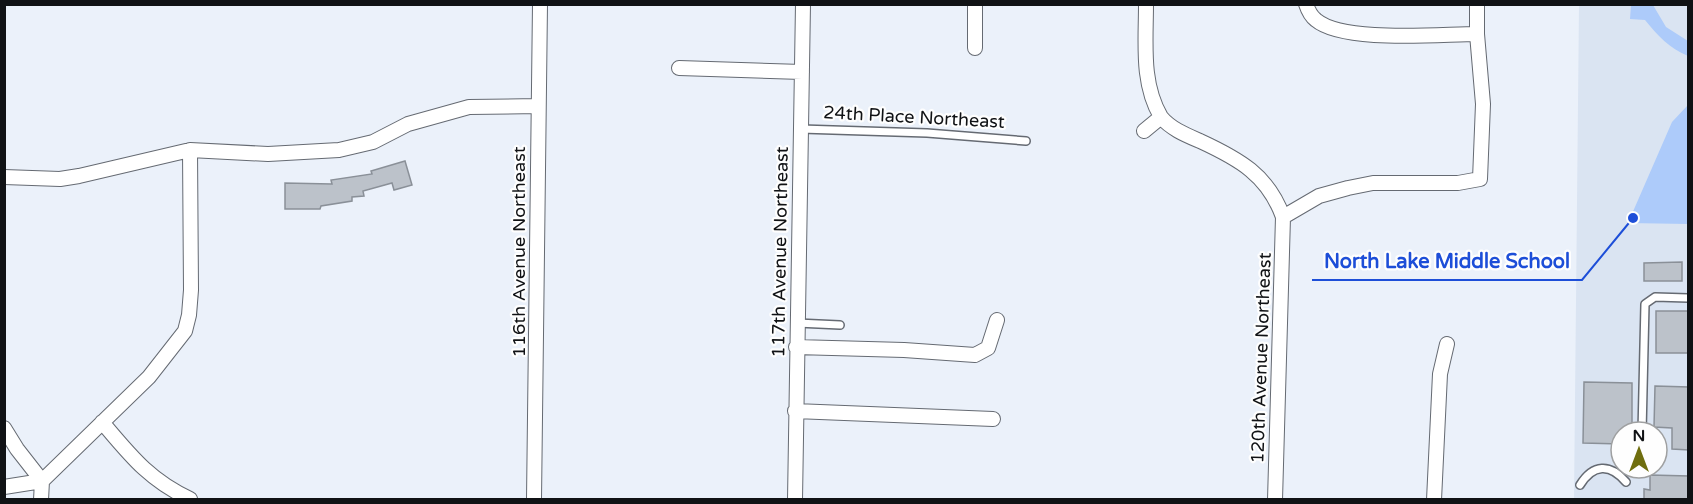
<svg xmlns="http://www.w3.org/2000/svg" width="1693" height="504" font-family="'Varela Round',sans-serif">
<rect width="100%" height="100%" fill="#ebf1fa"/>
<path fill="#dae4f2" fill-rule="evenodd" d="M1579 5H1688V499H1574ZM1621 432H1657V468H1621Z"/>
<path fill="#adcbfa" d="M1631 5H1653L1666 27 1688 41V56C1669 48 1658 36 1645 20L1630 19Z
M1688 105V224L1628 223 1672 122Z"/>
<path fill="#bcc2ca" stroke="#8a9098" stroke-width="1.5" d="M405 161 412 185 394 190 392 183 363 191 364 196 352 197V201L321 206 320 209H285V183L332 184 331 180 372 174 371 171Z
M1682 262V281H1644V263Z
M1656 311H1689V353H1656Z
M1584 382 1632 383V432H1621V444L1583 443Z
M1655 386 1689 387V450L1672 449V428L1654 427Z
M1650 475 1689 476V500H1644V489L1650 490Z"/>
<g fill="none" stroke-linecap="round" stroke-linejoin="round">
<defs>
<path id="lane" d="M801 129 927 133 1026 141
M797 323 840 325
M1642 432 1645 304 1655 297 1688 298
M1580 485C1593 464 1610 463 1626 482"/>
<path id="street" d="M1146 4C1146 43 1141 83 1161 117
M1306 4C1308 10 1312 17 1316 20 1343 43 1439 34 1477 34
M975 48V4
M679 68 802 72
M1144 131 1161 117C1171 129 1186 135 1200 141 1239 159 1268 175 1283 217L1319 196 1348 188 1373 183H1458L1480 179 1483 104 1477 34V4
M4 177 60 179 79 176 190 150 268 154 339 150 373 142 408 124 469 107 538 106
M796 347 904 350 975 355 988 348 997 320
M795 411 993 419
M102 422C130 455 149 480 190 499
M4 428 17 449 42 481 4 487
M41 500 42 481 149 377 185 331 189 315 191 290 190 150
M534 500 540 4
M795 500 803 4
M1275 500 1283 217
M1434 500 1440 374 1447 344"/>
</defs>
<use href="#lane" stroke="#656a72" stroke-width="10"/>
<use href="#street" stroke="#656a72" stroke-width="16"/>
<use href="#lane" stroke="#fff" stroke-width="7"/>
<use href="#street" stroke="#fff" stroke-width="14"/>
</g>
<g text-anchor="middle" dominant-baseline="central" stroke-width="4.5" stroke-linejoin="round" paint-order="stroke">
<g font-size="18" fill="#101215" stroke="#fefefe">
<text transform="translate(914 117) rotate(3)">24th Place Northeast</text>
<text transform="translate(519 252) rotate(-90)">116th Avenue Northeast</text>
<text transform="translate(780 252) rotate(-89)">117th Avenue Northeast</text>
<text transform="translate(1261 358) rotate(-88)">120th Avenue Northeast</text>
</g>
</g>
<path fill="none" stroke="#1d4ed8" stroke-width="2" d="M1633 218L1582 280H1312"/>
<circle fill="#1d4ed8" stroke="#fefefe" stroke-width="2" cx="1633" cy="218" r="6"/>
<g font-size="20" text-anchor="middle" font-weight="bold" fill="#1d4ed8" stroke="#fefefe" stroke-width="4.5" stroke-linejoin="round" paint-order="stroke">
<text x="1447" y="268">North Lake Middle School</text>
</g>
<rect width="1693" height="504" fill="none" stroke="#101215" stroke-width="12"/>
<g transform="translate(1639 450)"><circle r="28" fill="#fefefe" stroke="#9fa0a1" stroke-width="1.5"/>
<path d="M0-4.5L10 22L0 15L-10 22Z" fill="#6f6e0f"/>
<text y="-9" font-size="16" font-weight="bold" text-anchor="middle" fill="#101215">N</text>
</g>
</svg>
